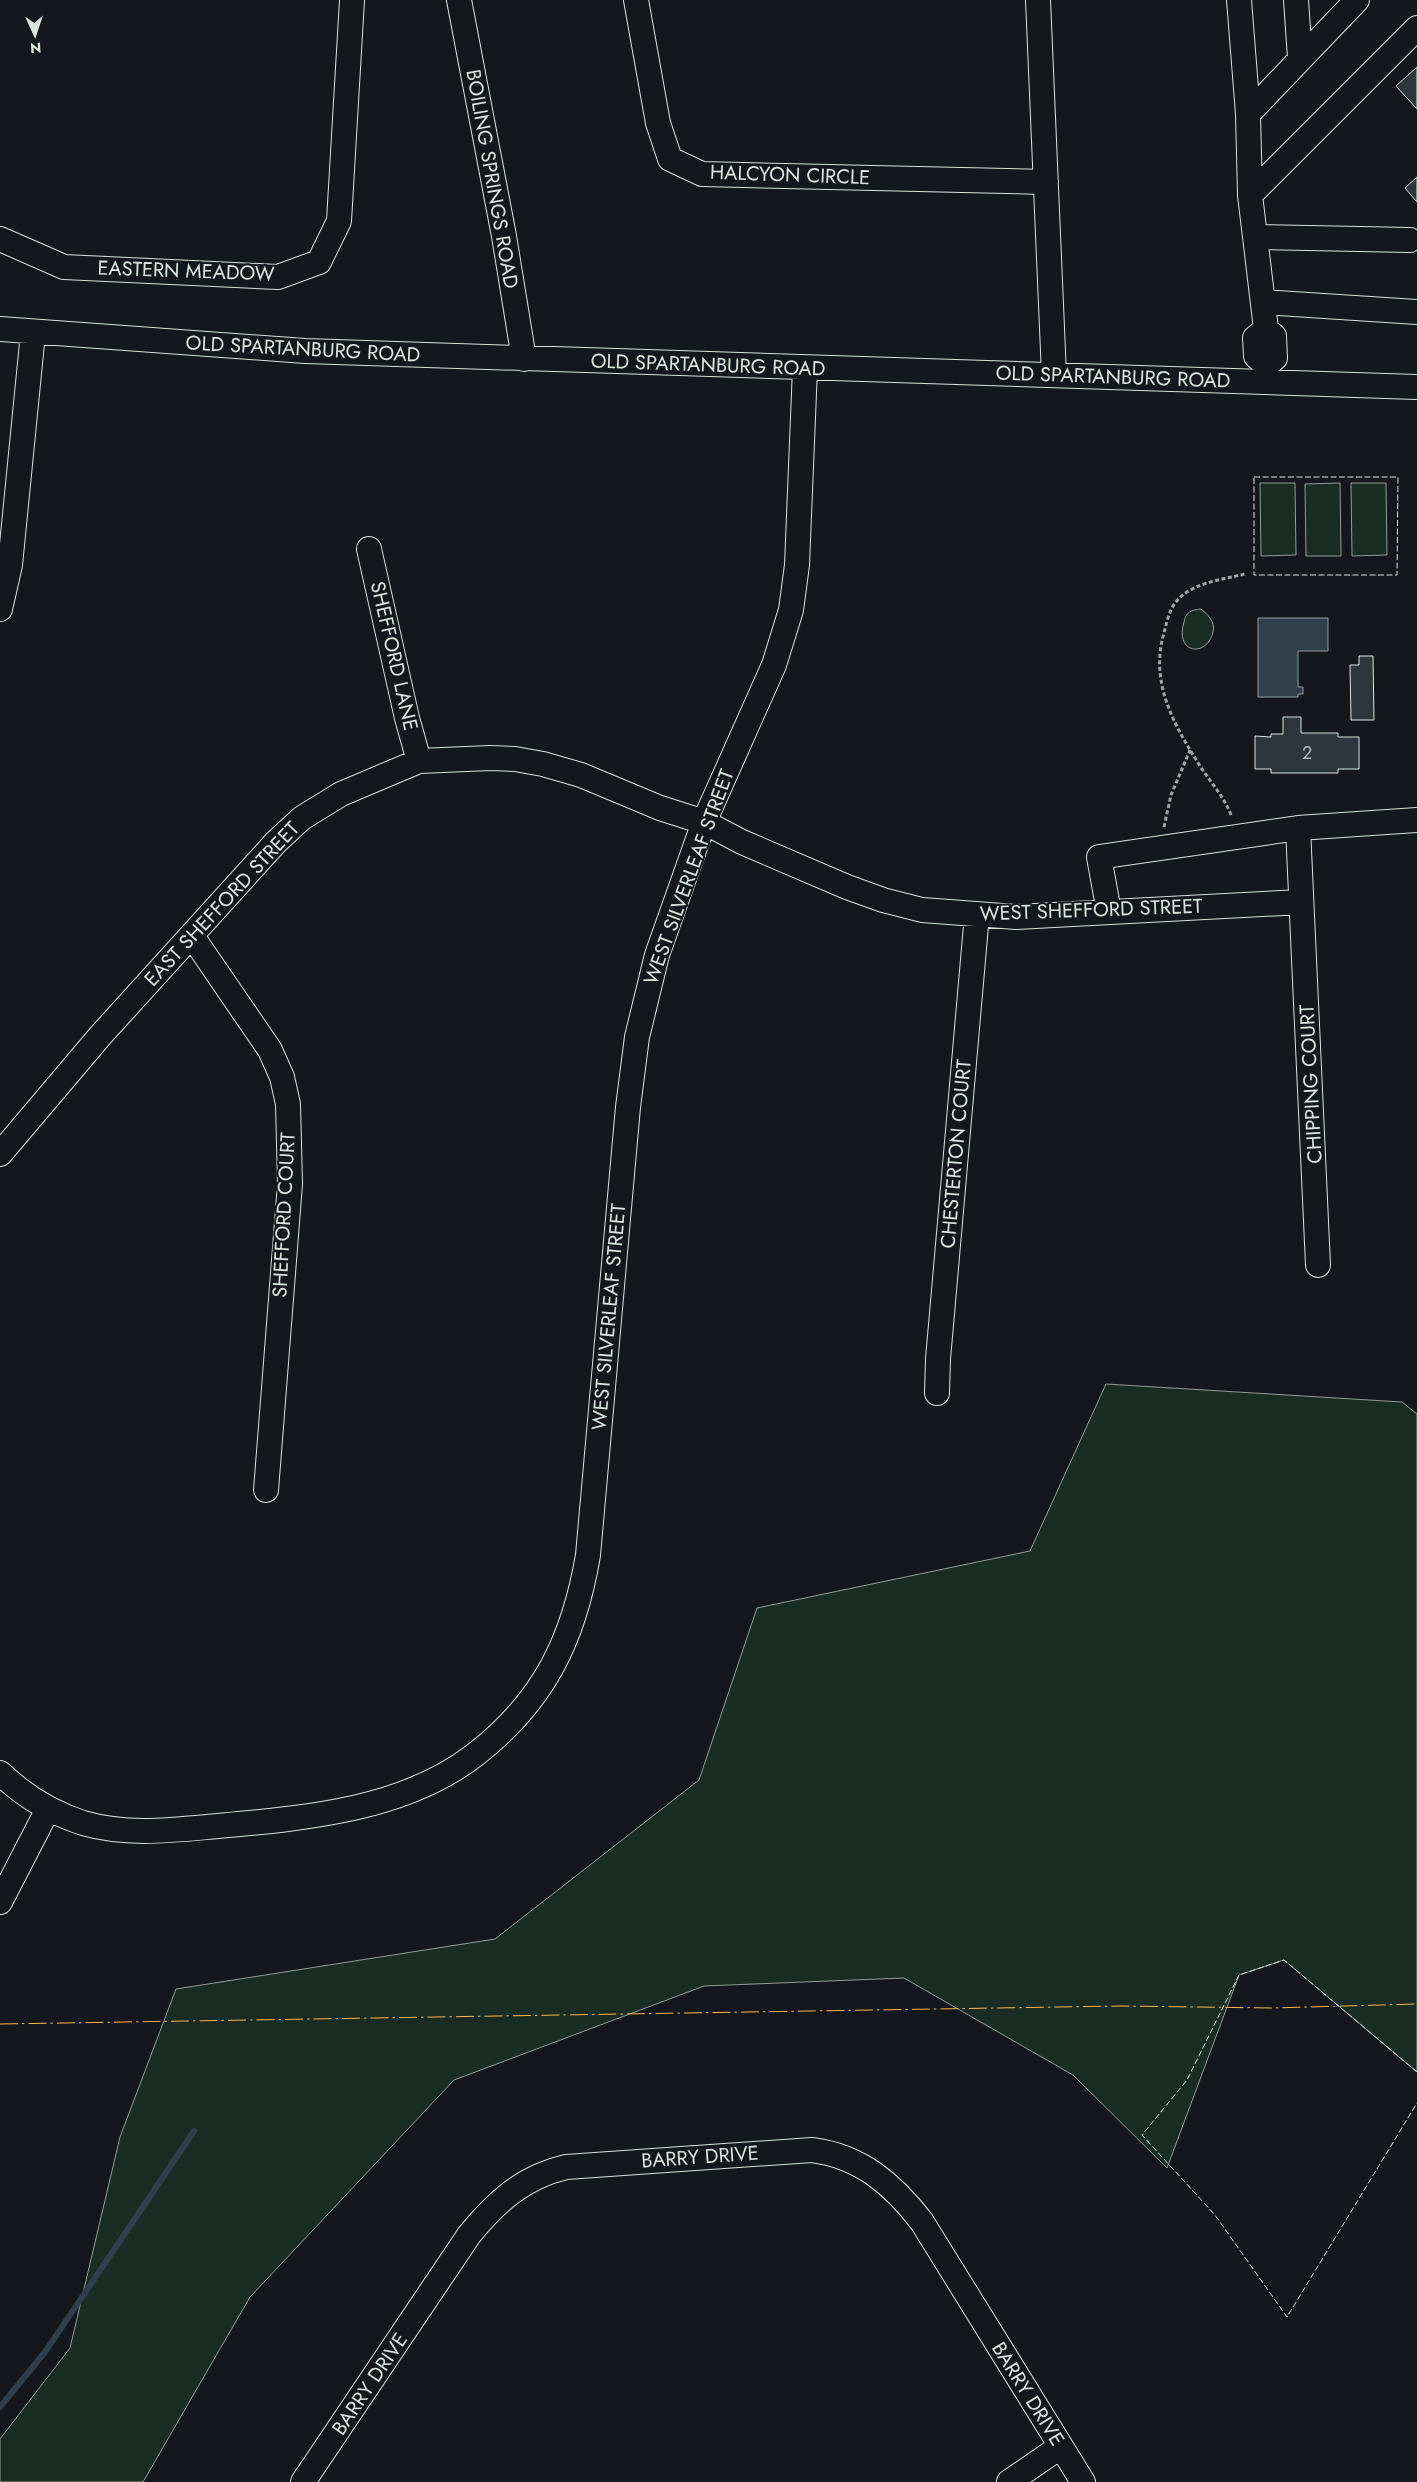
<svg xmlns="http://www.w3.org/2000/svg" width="1417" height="2482" font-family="Jost,sans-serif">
<rect width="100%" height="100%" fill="#14181c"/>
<path fill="#1a2d24" stroke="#939e99" d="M1260 483H1295L1296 555 1261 556Z
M1340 483 1341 556H1306L1305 484Z
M1351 483H1386L1387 555 1352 556Z
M1201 609C1207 614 1216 622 1213 632 1207 658 1174 654 1184 622 1186 612 1191 610 1201 609Z
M1106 1384 1402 1402 1417 1414V2072L1284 1960 1239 1975 1167 2168 1073 2075 904 1978 704 1986 454 2080 250 2297 143 2482H0V2439L70 2348 120 2137 176 1989 495 1939 699 1780 757 1608 1030 1551Z"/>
<path fill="#2f3f4d" stroke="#939e99" d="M1258 618H1328V651H1298V687H1303V694H1298V697H1258Z"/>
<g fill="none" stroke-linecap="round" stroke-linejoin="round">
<path stroke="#2f3f4d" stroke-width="6" d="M0 2407 45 2352 194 2131"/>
</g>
<path fill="#2c363c" stroke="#d8e6dc" d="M1417 67V109L1396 86Z
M1417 177V202L1405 188Z
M1359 656H1373L1374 720H1351L1350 665H1359Z
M1283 717H1301V733H1338V737H1359V769H1338V773H1271V769H1255V736L1271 737V734H1283Z"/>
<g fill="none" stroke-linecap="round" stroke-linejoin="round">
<defs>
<path id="minor" d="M459 0 504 236 524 359
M636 0 658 123 670 159 702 174 1046 182
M1038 0 1054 375
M1239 0 1248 114
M1296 0 1300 58
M1250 195 1248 114 1357 0
M1255 237 1410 240
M0 239 64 267 278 277 319 262 339 221 352 0
M1263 302 1417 312
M0 329 305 351 1417 387
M1266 329 1255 338 1256 356 1266 365 1275 358 1274 336 1266 329 1250 195 1417 28
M369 549 407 718 419 761
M0 609 10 565 33 333
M1298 828 1318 1265
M1109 912 1099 857 1298 828 1417 820
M192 936 270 1050 282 1077 288 1104 290 1184 266 1490
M0 1154 100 1036 276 842 302 818 341 794 419 761 490 758 515 759 543 764 581 775 660 808 704 822 742 842 847 887 883 900 922 910 1016 917 1301 902
M937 1393 938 1359 977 914
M0 1773C24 1796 52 1813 83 1823 128 1836 173 1830 218 1826 306 1818 405 1810 476 1754 544 1701 574 1639 588 1555L628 1107 637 1037 657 955 704 822 774 665 791 610 797 565 805 368
M0 1902 48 1809
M303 2482 469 2235C496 2202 523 2177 566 2167L812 2150C860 2156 893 2184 922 2222L1083 2482
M1009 2482 1060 2447"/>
</defs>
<use href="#minor" stroke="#d8e6dc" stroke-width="26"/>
<path stroke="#9da8a2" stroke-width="3" stroke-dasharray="4 2.5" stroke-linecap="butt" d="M1231 815C1223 794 1208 780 1197 761 1172 722 1150 680 1164 633 1166 625 1168 616 1172 608 1185 583 1221 580 1245 574
M1164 827 1171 795 1190 750"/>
<use href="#minor" stroke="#14181c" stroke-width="24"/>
<path stroke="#d8e6dc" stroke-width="1" stroke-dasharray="6 2.5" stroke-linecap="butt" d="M1254 477H1398L1397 575H1254Z
M1417 2072 1284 1960 1239 1975 1187 2080 1142 2135 1215 2215 1287 2317 1417 2103"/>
<path stroke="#ffb74d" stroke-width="1" stroke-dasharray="18 4 2.5 4" stroke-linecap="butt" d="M0 2024 1121 2006 1272 2008 1417 2004"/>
</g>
<g text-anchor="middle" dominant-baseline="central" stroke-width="4" stroke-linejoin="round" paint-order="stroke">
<g font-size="18" fill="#adbab4">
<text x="1307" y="753">2</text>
</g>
<g font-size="20" fill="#d8e6dc" stroke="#14181c">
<text transform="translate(790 175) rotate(2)">HALCYON CIRCLE</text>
<text transform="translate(492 179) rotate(80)">BOILING SPRINGS ROAD</text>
<text transform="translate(186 271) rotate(2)">EASTERN MEADOW</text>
<text transform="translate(303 349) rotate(3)">OLD SPARTANBURG ROAD</text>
<text transform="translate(708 365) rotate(2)">OLD SPARTANBURG ROAD</text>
<text transform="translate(1113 377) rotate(2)">OLD SPARTANBURG ROAD</text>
<text transform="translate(394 656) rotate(77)">SHEFFORD LANE</text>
<text transform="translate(689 877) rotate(-70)">WEST SILVERLEAF STREET</text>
<text transform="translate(222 904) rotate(-47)">EAST SHEFFORD STREET</text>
<text transform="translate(1091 910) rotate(-2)">WEST SHEFFORD STREET</text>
<text transform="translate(1311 1084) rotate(-93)">CHIPPING COURT</text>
<text transform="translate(956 1154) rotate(-85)">CHESTERTON COURT</text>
<text transform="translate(284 1215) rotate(-87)">SHEFFORD COURT</text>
<text transform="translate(609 1317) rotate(-85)">WEST SILVERLEAF STREET</text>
<text transform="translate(700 2157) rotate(-4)">BARRY DRIVE</text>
<text transform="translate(370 2384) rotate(-56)">BARRY DRIVE</text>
<text transform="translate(1028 2394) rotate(58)">BARRY DRIVE</text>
</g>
</g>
<g transform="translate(35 35) rotate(177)" stroke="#14181c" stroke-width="4" paint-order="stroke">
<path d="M0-4L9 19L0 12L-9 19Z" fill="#d8e6dc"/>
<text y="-8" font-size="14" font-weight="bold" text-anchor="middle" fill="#d8e6dc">N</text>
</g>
</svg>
